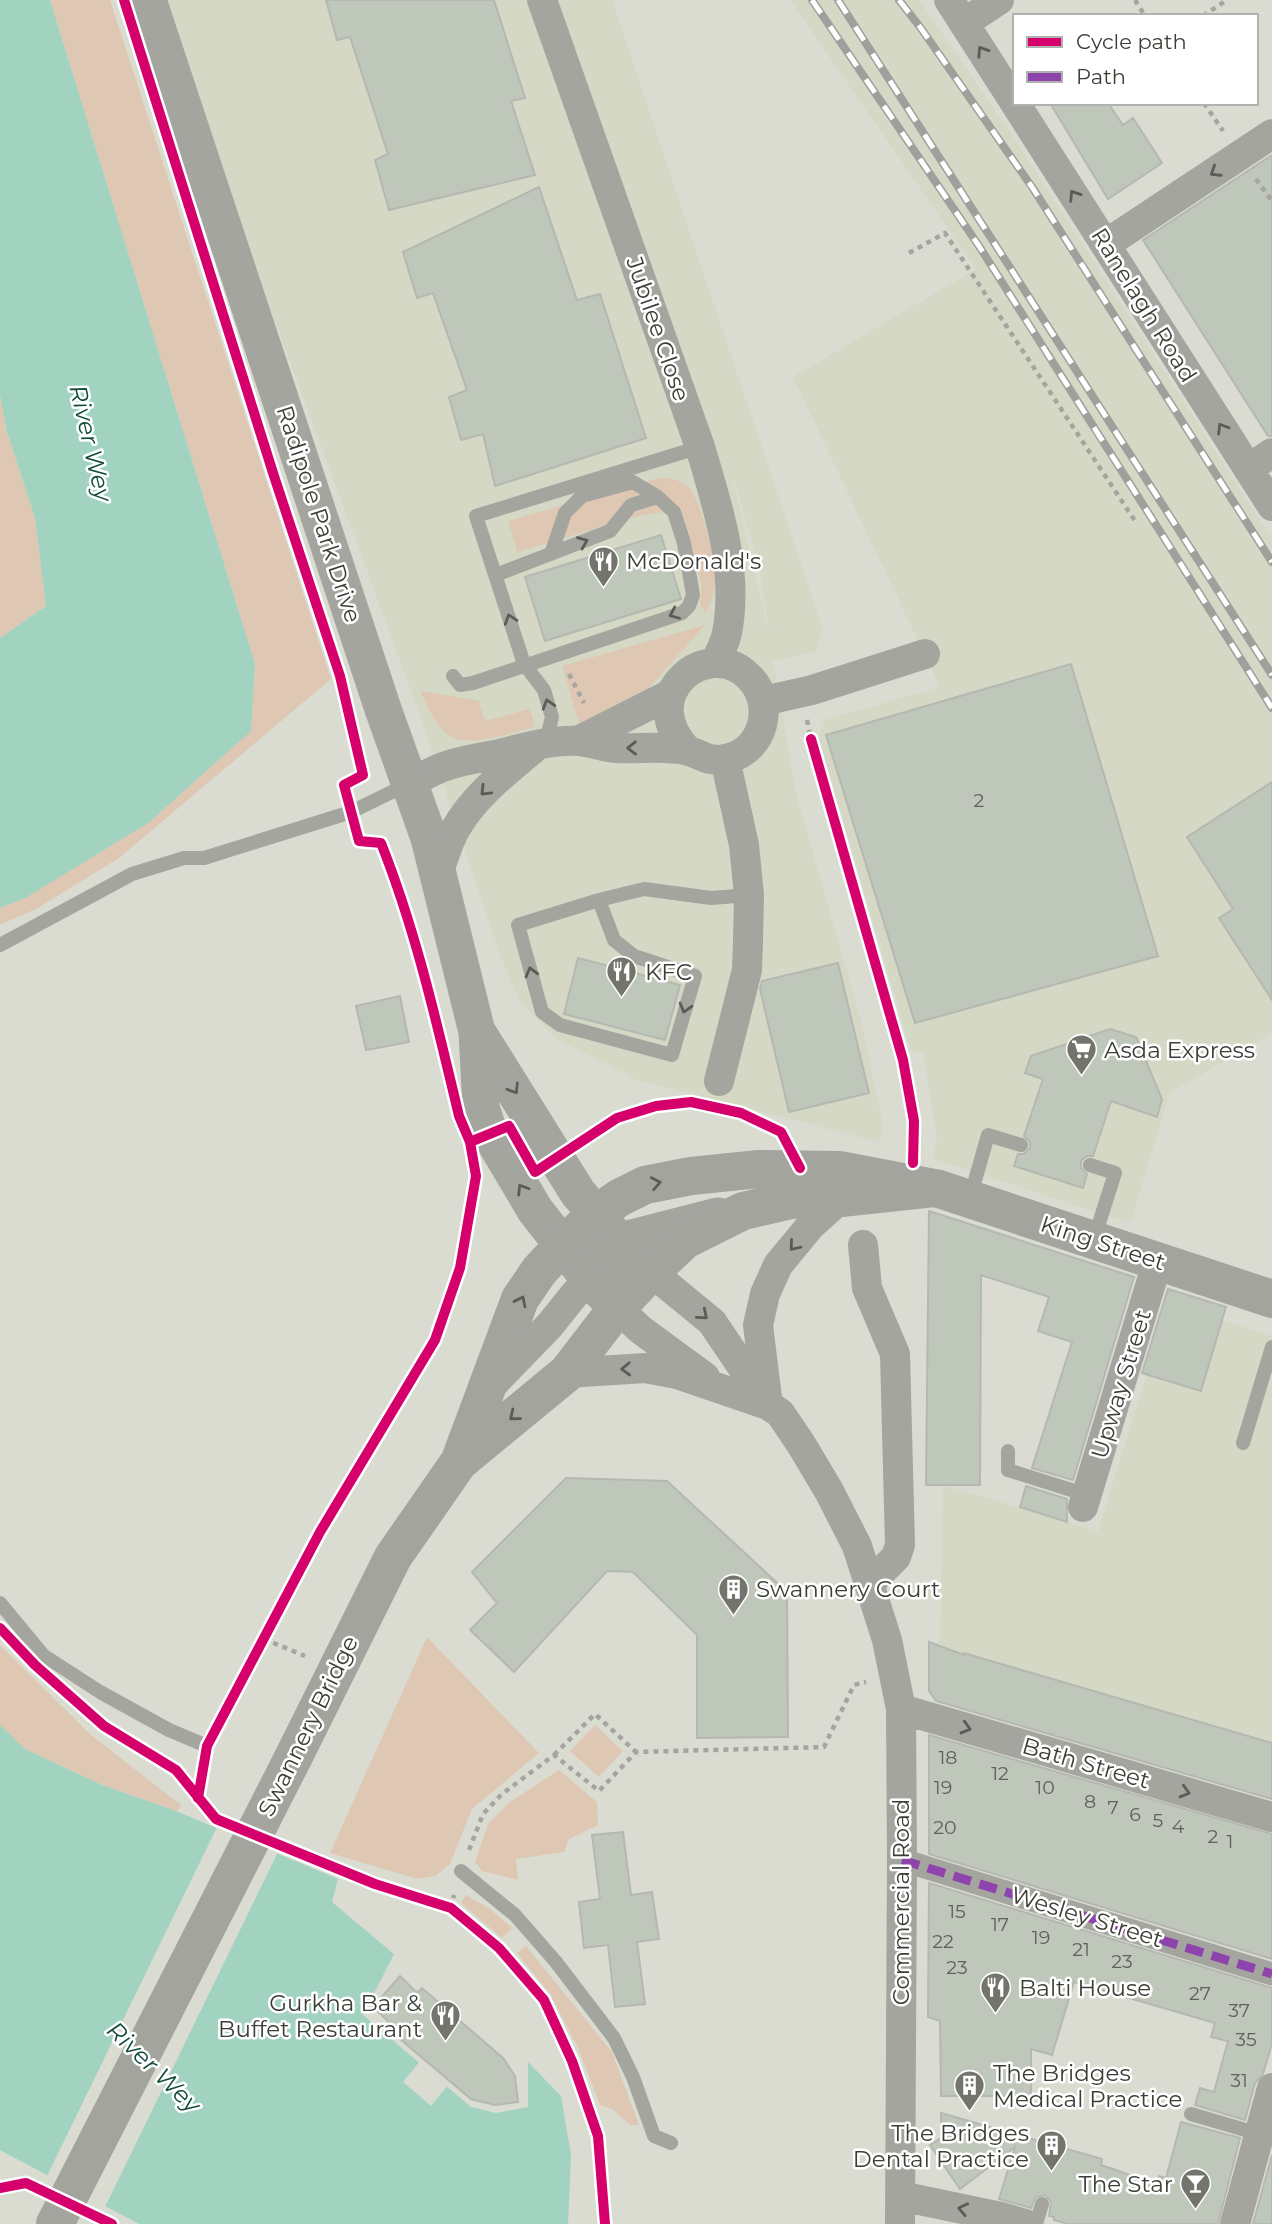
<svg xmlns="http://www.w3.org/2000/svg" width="1272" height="2224" font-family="Montserrat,sans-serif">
<rect width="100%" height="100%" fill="#dadcd2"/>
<path fill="#d5d8c5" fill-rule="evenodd" d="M157 0H612L823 630 815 652 773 661 796 793 862 1024 883 1126 879 1142 637 1080 556 1039 519 1000 502 960 420 715ZM734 479 760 571 769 634 733 479Z
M790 0H919L1011 133 1272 539V1033L1170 1093 1130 1223 933 1159 937 1138 923 1051 912 1053 818 736 825 720 940 687 793 377 976 269Z
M1222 1320 1272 1336V1744L940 1646 943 1485 1098 1531 1147 1374Z"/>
<path fill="#dec8b4" d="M50 0H110L331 679 119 858 38 908 0 925V908L27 897 251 731 255 664Z
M0 395 7 432 35 518 46 606 0 638Z
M659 478C669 478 681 479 689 488 701 501 713 552 715 571 716 585 713 601 705 613L700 604 702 585 687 536 675 518 661 512 635 517 517 552 508 521Z
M705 625 631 708 580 726 562 666Z
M420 691 479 701 485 721 530 709 535 727C513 732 464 751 446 733 434 723 427 705 420 691Z
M427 1637 539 1753 472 1809 450 1864 435 1876 417 1879 330 1853Z
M0 1645 91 1735 181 1805 0 2143 175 1811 102 1785 25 1749 0 1725Z
M595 1725 623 1751 599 1777 570 1751Z
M559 1770 597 1802 598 1825 569 1839 564 1852 516 1859 518 1880 482 1871 475 1862 488 1824 510 1802Z
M466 1895 490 1909 512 1928 502 1938 461 1903Z
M526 1946 612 2052 639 2125H630L612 2109 600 2105 578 2048 550 1994 517 1953Z"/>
<path fill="#a2d2c0" d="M0 0H50L255 664 251 731 148 823 27 897 0 908V638L46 606 35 518 7 432 0 395Z
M0 1725 25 1749 102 1785 176 1811 338 1879 332 1902 394 1954 363 2015 471 2107 496 2113 528 2107V2062L561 2096 571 2155 568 2224H139L0 2150Z"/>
<path fill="#dadcd2" d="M218 1825 279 1850 104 2209 46 2178Z
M421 2060 449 2084 431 2106 403 2082Z"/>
<path fill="#bfc7bb" stroke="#b5b8b1" stroke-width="2" d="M326 0H494L525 98 511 101 535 175 389 210 375 160 388 154 350 37 337 40Z
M1050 103H1108L1123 125 1133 118 1162 163 1108 199Z
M1272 155V436H1268L1143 240Z
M539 187 577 300 600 294 646 438 495 486 483 434 461 440 449 397 467 390 433 293 417 298 403 252Z
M661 535 681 599 545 641 525 577Z
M1071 664 1158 956 915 1023 826 735Z
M1272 782V1000L1219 918 1233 909 1187 837Z
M578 958 680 985 665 1040 564 1014Z
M838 963 869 1093 789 1112 760 989 762 981Z
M400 996 409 1042 366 1050 356 1006Z
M1110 1029 1136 1037 1162 1099 1157 1117 1111 1101 1093 1156H1087L1081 1161V1168L1087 1174 1083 1188 1014 1166 1018 1154H1024L1030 1148V1142L1024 1136 1043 1079 1025 1073 1031 1056Z
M929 1211 1134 1277 1073 1480 1032 1468 1072 1342 1038 1331 1049 1297 981 1275 980 1485H926Z
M1168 1289 1226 1307 1201 1391 1142 1373Z
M566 1478 667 1481 787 1592 788 1737 697 1738V1635L633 1572 607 1571 514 1672 470 1630 497 1603 472 1572Z
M1026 1486 1067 1499V1522L1020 1507Z
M929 1642 964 1655V1653L984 1659 1272 1743V1799L936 1701 929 1691Z
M929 1735 1272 1834V1959L929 1854Z
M623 1832 631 1895 652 1892 659 1939 637 1942 645 2004 615 2007 608 1945 584 1948 579 1902 600 1899 592 1835Z
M929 1883 1272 1988V2043L1263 2074 1255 2083 1245 2120 1195 2105 1200 2088 1214 2092 1228 2041 1211 2037 1215 2023 1074 1982 1052 2055 1031 2049V2096H941L940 2021 928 2017Z
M400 1976 417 1993 422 1988 503 2058 515 2076 518 2102 495 2105 471 2099 387 2028 391 2024 373 2007Z
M941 2113 1102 2159 1101 2165 1157 2184 1159 2176 1166 2178 1181 2122 1240 2138 1218 2224H1068L1054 2220V2217L1049 2216 1051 2202 1045 2195 1036 2197 1031 2208 999 2199 1015 2147 960 2189 930 2145 941 2138Z
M1272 2155V2224H1253Z"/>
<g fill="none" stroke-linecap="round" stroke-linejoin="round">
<path stroke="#a4a59f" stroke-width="4.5" stroke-dasharray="5 5" stroke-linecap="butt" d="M1135 0 1145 16
M1203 16 1227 0
M1204 103 1223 131
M1256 179 1272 201
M909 253 945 233 1135 521
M569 674 584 703
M807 720 811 739
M264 1639 305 1656
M554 1755 595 1714 636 1752
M469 1850 483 1814 502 1794 554 1755 599 1791 636 1752 824 1747 854 1685 866 1682
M451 1908 454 1895"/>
<path stroke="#a4a59f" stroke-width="14" d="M551 554 565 513 582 496 633 482 658 497
M453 676 460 685 473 683 682 613 689 606 693 595 684 543 674 512 658 497 631 505 610 531 496 575
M540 741 548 733 552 717 544 690 524 664 476 516 700 447
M599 900 614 940 634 956 695 976 672 1055 560 1025 542 1012 518 925 599 900 644 889 711 898 749 895
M0 945 132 874 184 858H204L351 812 408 784
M1090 1165 1115 1173 1094 1239
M970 1198 988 1135 1021 1145
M1243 1443 1272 1347
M1008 1451V1470L1087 1495
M0 1603 43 1655 100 1692 169 1730 207 1746
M461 1871 515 1915 556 1962 614 2038 633 2077 654 2136 671 2143
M1191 2114 1259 2134
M1036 2224 1042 2204"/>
<path stroke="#a4a59f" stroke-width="23" d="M902 1860 1272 1974"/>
<path stroke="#a4a59f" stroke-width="30" d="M542 0 700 447C718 507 739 571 727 633 725 643 719 654 715 663
M949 0 1015 103
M964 23 999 0
M1015 103 1272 506
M1106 244 1272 134
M1248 469 1272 453
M764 701 812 690 925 654
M578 741 671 694
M410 784C420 778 432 771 443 767 459 761 478 758 495 755 521 749 552 739 579 741 591 742 603 747 616 748 632 749 648 747 664 748 671 749 678 748 685 750 700 753 708 763 726 759 765 751 776 702 748 676 709 637 634 693 687 750
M438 875C443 859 448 842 456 828 475 795 505 773 533 749
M719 1081 747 970 748 941 749 895 744 845 725 759
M863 1245 867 1288 895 1354 900 1545 896 1557 869 1584
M617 1308 641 1330 705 1377
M567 1373 645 1368 677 1374 768 1405 780 1413 801 1444 829 1491 857 1546 887 1640 901 1709 902 1860 900 2224
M491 1386 550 1325 574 1295 589 1279 607 1272H651L712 1322 768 1405
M767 1398 758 1325 765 1294 778 1265 811 1225 841 1198
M1083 1507 1158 1260
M901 1709 1272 1817
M900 2196 1001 2217 1025 2224
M1235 2224 1272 2088"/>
<path stroke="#a4a59f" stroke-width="37" d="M148 0 383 709 429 838 477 1032 481 1108 490 1134 535 1210 589 1279 617 1308
M478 1033 578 1193 619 1241 651 1272
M601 1246 718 1216"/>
<path stroke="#a3a49d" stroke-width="38" d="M460 1460 520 1299 539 1271 563 1245 596 1214 619 1198 645 1185 691 1176 759 1169 839 1170 939 1189 1272 1299
M55 2224 293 1758 393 1557 459 1462 567 1373 617 1308 651 1272 685 1240 743 1211 791 1200 841 1198 934 1188"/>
<defs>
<path id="rail" d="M812 0 979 246 1272 708
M838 0 1272 675
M899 0 920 27 1032 187 1272 562"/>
</defs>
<use href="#rail" stroke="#9ea09b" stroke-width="8"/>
<use href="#rail" stroke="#fff" stroke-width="5" stroke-dasharray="16" stroke-linecap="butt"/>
<path stroke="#8e44ad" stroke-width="9" stroke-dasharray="18 9" stroke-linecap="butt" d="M902 1860 1272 1974"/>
<defs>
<path id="cycleway" d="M124 0 274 476 340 676 363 775 344 785 359 841 381 843C416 931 437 1024 459 1116L470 1142 476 1176 460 1268 435 1340 320 1532 207 1746 198 1798
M811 739 903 1060 914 1121 913 1163
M470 1142 509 1126 535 1172 617 1118 656 1106 691 1102 741 1113 781 1132 800 1168
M0 1628 35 1665 104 1726 176 1770 216 1819 375 1884 451 1908 499 1948 544 2000 572 2061 598 2136 605 2224
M0 2188 26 2183 112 2224"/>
</defs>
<use href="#cycleway" stroke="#fff" stroke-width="15"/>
<use href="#cycleway" stroke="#d6006c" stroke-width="10"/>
</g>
<defs><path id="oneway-chevron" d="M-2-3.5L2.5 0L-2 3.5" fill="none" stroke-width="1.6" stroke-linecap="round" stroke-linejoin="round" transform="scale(1.75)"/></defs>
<g stroke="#5b5c56">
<use href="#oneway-chevron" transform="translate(982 51) rotate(-123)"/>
<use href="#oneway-chevron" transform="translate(1215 172) rotate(147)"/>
<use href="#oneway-chevron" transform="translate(1074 195) rotate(-123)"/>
<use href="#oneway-chevron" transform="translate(1222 428) rotate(-122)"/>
<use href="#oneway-chevron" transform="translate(583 542) rotate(-22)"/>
<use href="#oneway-chevron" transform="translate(674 614) rotate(157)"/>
<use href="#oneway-chevron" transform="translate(510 619) rotate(-108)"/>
<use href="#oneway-chevron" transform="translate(548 704) rotate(-107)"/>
<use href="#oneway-chevron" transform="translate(632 748) rotate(179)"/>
<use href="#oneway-chevron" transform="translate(485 791) rotate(135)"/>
<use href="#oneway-chevron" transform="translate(531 972) rotate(-105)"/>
<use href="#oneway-chevron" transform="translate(685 1008) rotate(106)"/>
<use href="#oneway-chevron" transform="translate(514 1089) rotate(58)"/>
<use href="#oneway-chevron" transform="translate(522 1189) rotate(-122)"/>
<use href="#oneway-chevron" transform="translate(794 1246) rotate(130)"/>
<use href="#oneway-chevron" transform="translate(703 1315) rotate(40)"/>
<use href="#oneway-chevron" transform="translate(626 1369) rotate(178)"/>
<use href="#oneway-chevron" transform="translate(966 1728) rotate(16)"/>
<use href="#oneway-chevron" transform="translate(1185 1792) rotate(16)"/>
<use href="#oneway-chevron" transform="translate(963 2209) rotate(-168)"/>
</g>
<g stroke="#5b5c55">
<use href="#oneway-chevron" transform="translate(656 1183) rotate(-11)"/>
<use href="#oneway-chevron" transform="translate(521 1301) rotate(-64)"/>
<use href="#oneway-chevron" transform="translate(514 1416) rotate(141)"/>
</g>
<defs>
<symbol id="restaurant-pin" viewBox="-11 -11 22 30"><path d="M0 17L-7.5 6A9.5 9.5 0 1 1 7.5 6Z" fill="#73756d" stroke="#fff"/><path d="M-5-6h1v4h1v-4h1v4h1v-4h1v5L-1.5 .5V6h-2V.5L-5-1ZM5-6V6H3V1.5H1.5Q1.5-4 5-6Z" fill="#fff"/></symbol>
<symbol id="supermarket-pin" viewBox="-11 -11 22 30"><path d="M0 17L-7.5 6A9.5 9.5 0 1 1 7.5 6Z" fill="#73756d" stroke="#fff"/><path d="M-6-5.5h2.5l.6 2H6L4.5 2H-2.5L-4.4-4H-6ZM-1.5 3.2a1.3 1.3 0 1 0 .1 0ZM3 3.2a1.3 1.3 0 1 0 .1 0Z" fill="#fff"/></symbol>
<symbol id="building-pin" viewBox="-11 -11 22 30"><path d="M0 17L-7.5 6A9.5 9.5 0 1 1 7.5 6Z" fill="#73756d" stroke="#fff"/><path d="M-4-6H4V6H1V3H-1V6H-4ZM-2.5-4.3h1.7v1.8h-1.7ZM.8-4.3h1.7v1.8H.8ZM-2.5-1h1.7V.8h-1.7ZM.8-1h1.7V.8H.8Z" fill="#fff"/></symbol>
<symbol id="bar-pin" viewBox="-11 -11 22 30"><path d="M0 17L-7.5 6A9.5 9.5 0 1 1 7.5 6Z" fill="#73756d" stroke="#fff"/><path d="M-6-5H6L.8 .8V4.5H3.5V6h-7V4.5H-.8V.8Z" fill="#fff"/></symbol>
</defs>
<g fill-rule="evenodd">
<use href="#restaurant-pin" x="586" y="544" width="35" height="47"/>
<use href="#restaurant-pin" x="604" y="954" width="35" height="47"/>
<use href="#supermarket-pin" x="1064" y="1032" width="35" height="47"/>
<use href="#building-pin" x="716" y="1572" width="35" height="47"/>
<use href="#restaurant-pin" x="978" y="1970" width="35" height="47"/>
<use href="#restaurant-pin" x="428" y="1998" width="35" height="47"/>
<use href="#building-pin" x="952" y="2068" width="35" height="47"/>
<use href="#building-pin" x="1034" y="2128" width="35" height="47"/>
<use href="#bar-pin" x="1178" y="2166" width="35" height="47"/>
</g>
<g text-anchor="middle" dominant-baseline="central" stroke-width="5" stroke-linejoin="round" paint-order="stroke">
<g font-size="19" fill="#5f6259">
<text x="979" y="800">2</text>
<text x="948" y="1757">18</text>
<text x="1000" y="1773">12</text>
<text x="943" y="1787">19</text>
<text x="1045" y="1787">10</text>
<text x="1090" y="1801">8</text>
<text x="1113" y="1807">7</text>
<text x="1135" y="1814">6</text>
<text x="1158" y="1820">5</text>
<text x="1178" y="1826">4</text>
<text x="945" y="1827">20</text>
<text x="1213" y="1836">2</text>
<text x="1230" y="1841">1</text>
<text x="957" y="1911">15</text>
<text x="1000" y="1924">17</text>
<text x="1041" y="1937">19</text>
<text x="943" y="1941">22</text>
<text x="1081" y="1949">21</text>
<text x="1122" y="1961">23</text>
<text x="957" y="1967">23</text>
<text x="1200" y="1993">27</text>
<text x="1239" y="2010">37</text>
<text x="1246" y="2039">35</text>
<text x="1239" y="2080">31</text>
</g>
<g font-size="23" fill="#3c3d36" stroke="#fff">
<text transform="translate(1144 305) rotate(58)">Ranelagh Road</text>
<text transform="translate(658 329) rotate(71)">Jubilee Close</text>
<text transform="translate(319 514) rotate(72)">Radipole Park Drive</text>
<text transform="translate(1103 1243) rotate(18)">King Street</text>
<text transform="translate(1121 1384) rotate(-73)">Upway Street</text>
<text transform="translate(308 1726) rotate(-64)">Swannery Bridge</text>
<text transform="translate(1086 1763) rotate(16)">Bath Street</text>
<text transform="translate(901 1902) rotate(-90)">Commercial Road</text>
<text transform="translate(1087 1917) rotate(17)">Wesley Street</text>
</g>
<g font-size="23" fill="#3c3d36" stroke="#fff" text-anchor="start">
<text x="626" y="561">McDonald's</text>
<text x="645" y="972">KFC</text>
<text x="1104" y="1050">Asda Express</text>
<text x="756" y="1589">Swannery Court</text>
<text x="1019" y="1988">Balti House</text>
<text x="422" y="2003" text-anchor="end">Gurkha Bar &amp;<tspan x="422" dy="26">Buffet Restaurant</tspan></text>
<text x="993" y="2073">The Bridges<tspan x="993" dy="26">Medical Practice</tspan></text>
<text x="1029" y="2133" text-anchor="end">The Bridges<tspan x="1029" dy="26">Dental Practice</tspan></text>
<text x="1173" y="2184" text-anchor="end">The Star</text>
</g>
<g font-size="24" font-style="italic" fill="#114b3d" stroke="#fff">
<text transform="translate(91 443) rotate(77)">River Wey</text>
<text transform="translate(154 2067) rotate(44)">River Wey</text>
</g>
</g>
<rect x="1013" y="14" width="245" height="91" fill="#ffffff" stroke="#b1b1af" stroke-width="2"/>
<rect x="1027" y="37" width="35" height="10" fill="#d6006c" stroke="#b1b1af" stroke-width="2"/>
<text x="1076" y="49" font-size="21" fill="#3c3d36">Cycle path</text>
<rect x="1027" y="72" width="35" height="10" fill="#8e44ad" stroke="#b1b1af" stroke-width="2"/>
<text x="1076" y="84" font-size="21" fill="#3c3d36">Path</text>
</svg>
